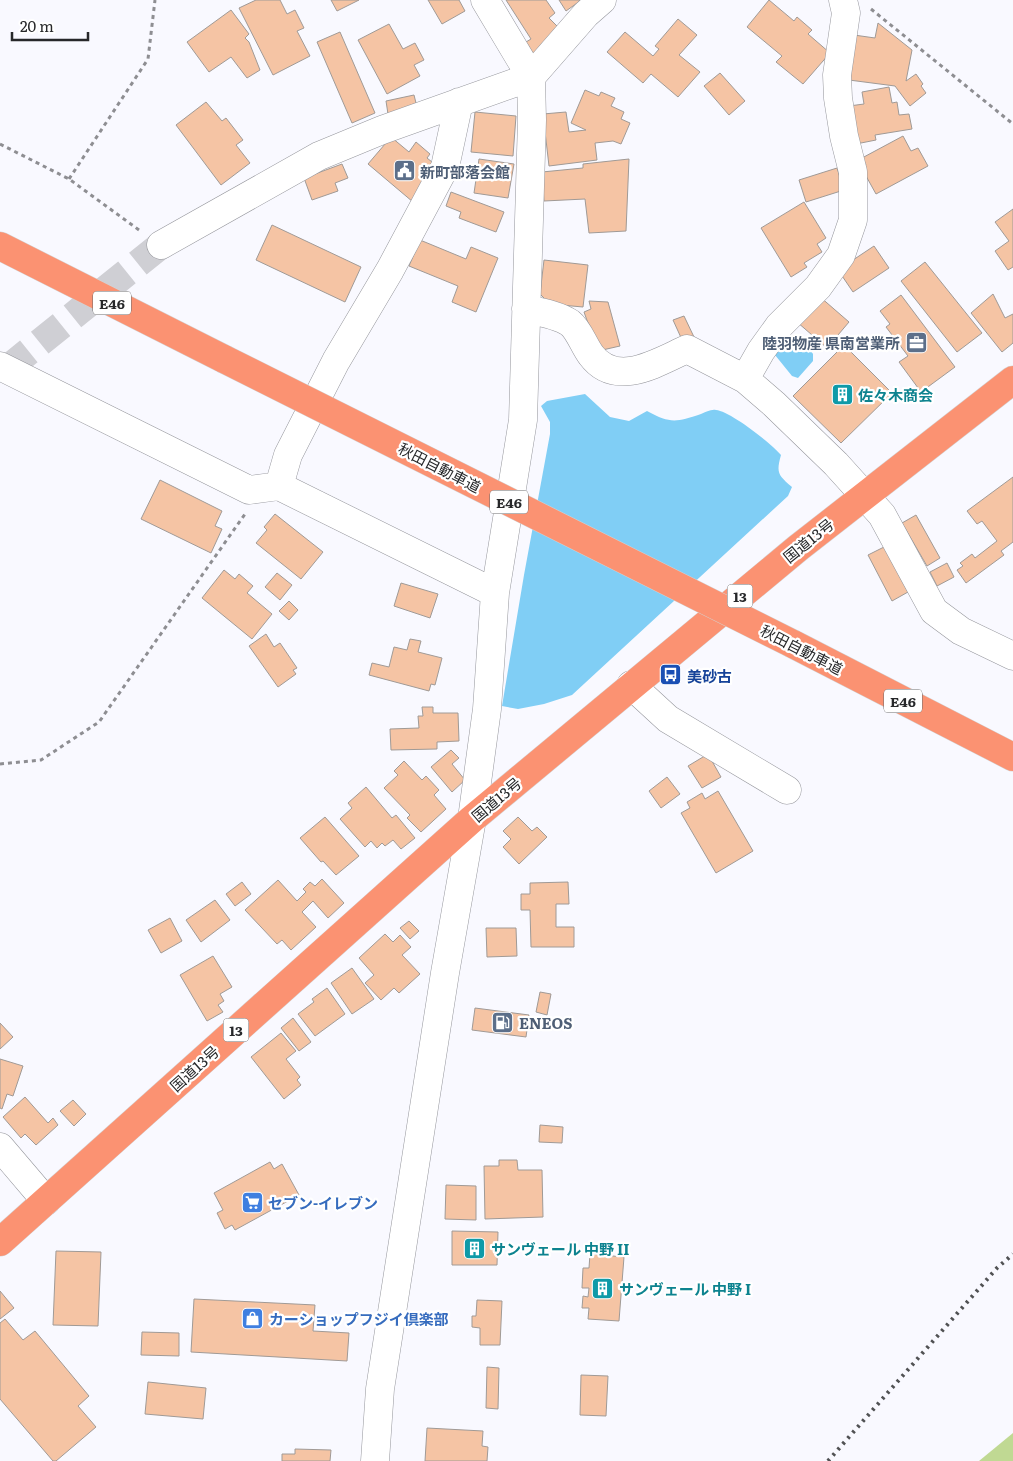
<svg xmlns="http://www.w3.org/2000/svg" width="1013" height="1461" font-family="Literata,'Noto Sans JP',serif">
<rect width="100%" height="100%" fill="#f9f9ff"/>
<path fill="#c0d993" d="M1013 1433V1461H979Z"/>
<path fill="#80cef5" d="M799 343 807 345 813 354V361L798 378 792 376 775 355 777 344Z
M585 394 610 417 629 421 647 411C671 424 676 422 701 414 706 412 711 409 716 410 730 411 772 444 781 455 776 473 778 475 792 487L788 496 572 695 544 704 518 709 502 706 524 575 550 434V422L541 406 547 401Z"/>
<path fill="#f5c4a4" stroke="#a09a96" d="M256 0H280L287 14 295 10 304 28 297 31 310 56 273 75 239 8Z
M331 0H359L337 11Z
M428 0H459L465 11 442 24Z
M506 0H546L555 13 549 18 558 27 534 55 526 42 531 39Z
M559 0H579L580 1 566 11Z
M769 0 794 21 797 17 812 30 808 34 830 53 803 84 776 62 782 56 747 27Z
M231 10 249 34 245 38 249 42 260 70 247 78 231 57 209 72 187 42Z
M678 19 697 35 679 55 700 72 678 97 651 74 643 83 607 52 625 32 653 56 659 49 655 46Z
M878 23 912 50 906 81 916 74 923 84 921 86 926 93 910 106 895 86 849 80 854 35 875 38Z
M389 24 403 49 415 43 424 60 414 65 420 76 387 94 358 40Z
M340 32 375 113 352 123 317 42Z
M720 73 745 101 729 115 704 86Z
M889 87 892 103 897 102 899 115 909 114 912 129 875 135 876 140 856 144 849 106 864 104 862 92Z
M585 90 599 96 601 92 615 98 611 106 624 112 621 119 630 123 621 144 613 141 595 143 597 160 549 166 543 114 566 112 569 132 586 130 571 123Z
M414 95 417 107 388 114 386 101Z
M206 102 222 121 226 118 243 140 236 145 250 163 221 185 176 125Z
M475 112 516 116 513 156 471 152Z
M903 136 911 151 918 148 928 166 876 194 861 167 866 165 862 158Z
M391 137 409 152 416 142 430 154 427 158 437 166 413 202 368 164Z
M479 159 514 164 508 198 474 193Z
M629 159 626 231 589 233 585 199 544 201 542 172 583 168V164Z
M342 164 348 178 335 183 338 191 312 200 304 178Z
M837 168 844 190 806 202 799 180Z
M451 192 504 212 496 232 459 218 461 212 446 206Z
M804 202 826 238 817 244 822 252 804 263 807 267 791 277 761 228Z
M1013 209V267L1008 270 995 251 1009 241 995 222Z
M272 225 361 267 345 302 256 260Z
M420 240 466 259 471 247 498 258 476 312 452 302 458 286 409 266Z
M874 246 889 268 853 292 838 270Z
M544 260 588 265 583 307 550 304 540 294Z
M925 262 982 333 957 352 901 281Z
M993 294 1005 318 1013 314V343L1002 352 971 313Z
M901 295 955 367 921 392 899 362 908 356 886 327 890 324 880 311Z
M819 296 849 322 827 348 797 322Z
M589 301 608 302 620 346 598 351 584 312 591 309Z
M684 316 694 337 683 342 673 320Z
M844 345 892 393 841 443 793 396Z
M1013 477V542L1001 551 1004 555 966 583 957 570 963 566 960 563 972 554 975 558 997 541 982 521 977 524 967 511Z
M160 480 222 511 215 526 222 529 211 553 141 519Z
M275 514 323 552 301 579 256 543 267 530 264 527Z
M916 515 940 558 927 566 902 523Z
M884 547 908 592 892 601 868 555Z
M947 563 954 577 937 586 930 572Z
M224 570 235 579 239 574 253 586 247 593 272 614 252 639 202 598Z
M277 573 292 585 280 600 265 587Z
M401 583 438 594 430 618 394 606Z
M289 601 298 610 289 620 279 611Z
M266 634 274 647 280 643 297 668 293 670 296 674 278 687 249 646Z
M410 639 421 641 418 652 442 658 435 685 431 684 429 691 369 675 372 663 389 667 394 647 407 650Z
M422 707H433V713H458L459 741 437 742V749L391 750 390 729 419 728 418 716H423Z
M451 750 459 758 452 764 465 780 452 792 431 767Z
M708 754 721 777 702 788 688 766Z
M404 761 422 780 426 776 439 790 434 795 446 809 421 832 407 818 410 815 384 788 398 775 394 771Z
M667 777 680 794 661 808 649 791Z
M366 787 392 818 396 815 415 838 401 849 393 840 385 846 382 843 377 848 371 841 365 847 340 819 352 808 348 803Z
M718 791 753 851 716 873 681 813 690 808 687 802 702 793 705 799Z
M325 817 359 856 336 875 323 861 321 862 300 838Z
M518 817 532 831 537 827 547 837 519 864 503 847 511 839 503 831Z
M322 879 344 903 328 918 313 901 302 912 316 927 291 950 282 940 277 944 245 910 278 880 297 901 306 892 303 889 310 882 315 886Z
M242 882 251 894 235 906 226 894Z
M568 882 569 904H556V927H574V947H531L530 910H521V894H530V883Z
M215 900 230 920 201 942 186 920Z
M170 918 182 941 161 953 148 930Z
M409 921 419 931 410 939 400 928Z
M486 928H516L517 956 487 957Z
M385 934 393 942 400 935 411 947 402 955 420 974 399 993 394 988 381 1000 365 983 374 975 359 958Z
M213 956 232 987 220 994 224 1001 218 1005 223 1012 207 1021 180 975Z
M352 968 374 999 352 1014 331 983Z
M327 988 345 1014 315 1036 298 1014 314 1002 312 999Z
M540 992 551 994 547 1015 536 1012Z
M475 1008 529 1015 526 1037 472 1030Z
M293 1018 311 1042 299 1051 281 1028Z
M0 1023 13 1037 0 1049Z
M281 1033 296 1051 286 1059 300 1077 297 1080 301 1085 284 1099 251 1057Z
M0 1059 23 1066 13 1096 7 1094 2 1109 0 1108Z
M25 1097 48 1123 53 1118 58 1125 36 1145 25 1134 21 1138 3 1117Z
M73 1100 86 1114 74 1126 60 1111Z
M540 1125 563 1127 562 1143 539 1142Z
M499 1160H517L518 1170H542L543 1217 485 1219 484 1166H499Z
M270 1162 274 1169 282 1164 299 1195 235 1230 232 1225 225 1229 217 1213 223 1210 214 1193Z
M446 1185 476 1186V1220L445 1219Z
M452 1231 498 1232 497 1265H452Z
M56 1251 101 1252 98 1326 53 1325Z
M590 1254 624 1257 619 1321 588 1319 589 1308H582L583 1296 588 1297 589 1288H582L583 1268H589Z
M0 1291 14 1308 0 1319Z
M194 1299 315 1305 313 1331 349 1333 347 1361 191 1352Z
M477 1300 502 1301 500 1345H480V1328L472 1327V1316H476Z
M5 1319 23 1340 35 1331 89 1396 78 1406 96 1427 56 1461H53L0 1399V1323Z
M142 1332 179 1333V1356L141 1355Z
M487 1367 499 1368 498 1409 486 1408Z
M581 1375 608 1376 606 1416 580 1415Z
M148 1382 206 1388 203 1419 145 1414Z
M427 1428 483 1431 482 1446 488 1447 487 1461H425Z
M295 1449 331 1450 330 1461H282V1454H295Z"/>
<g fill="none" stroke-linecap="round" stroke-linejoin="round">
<path stroke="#cfcfd4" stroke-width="28" stroke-dasharray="28 14" stroke-linecap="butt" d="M7 369 161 245"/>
<defs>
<path id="minor" d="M161 245 319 156 382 130 531 77 586 14 602 0
M526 309C540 312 558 315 570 323 579 330 584 346 591 355 616 389 658 362 687 349L745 379 774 404 836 464 882 515 934 611 961 631 1013 656
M0 366 249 490 279 486 495 593
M745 379 761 351 779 326 818 287 841 255 853 220V172L844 136 838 98 837 75 846 13 843 0
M279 486 288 455 336 361 390 270 445 167 459 102
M631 685 668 719 787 790
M0 1147 46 1201
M375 1461 380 1389 445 973 472 819 487 709 495 593 523 420 532 120 531 77 485 0"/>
<path id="highway" d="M0 246 224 359
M793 644 1013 757
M0 1242 472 819 798 548 1013 380"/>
</defs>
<use href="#minor" stroke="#95969c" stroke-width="29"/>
<use href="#highway" stroke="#d4d4d4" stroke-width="29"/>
<path stroke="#8e8e92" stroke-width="3" stroke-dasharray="4 4" stroke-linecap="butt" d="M871 9 1013 124
M0 144 69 179 139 230
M69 179 148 59 155 0
M0 764 41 760 99 722 245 514"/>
<use href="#minor" stroke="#fff" stroke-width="28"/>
<use href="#highway" stroke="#fb9272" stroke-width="28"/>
<path stroke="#505153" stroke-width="4" stroke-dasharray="2.5 5" stroke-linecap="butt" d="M828 1461 997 1268 1013 1254"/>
<defs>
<path id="highway-bridge" d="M224 359 793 644"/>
</defs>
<use href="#highway-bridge" stroke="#d4d4d4" stroke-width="29" stroke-linecap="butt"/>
<use href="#highway-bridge" stroke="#fb9272" stroke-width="28"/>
</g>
<defs>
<symbol id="civic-square" viewBox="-11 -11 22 22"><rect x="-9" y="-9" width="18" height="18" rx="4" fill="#5c6f8a" stroke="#fff"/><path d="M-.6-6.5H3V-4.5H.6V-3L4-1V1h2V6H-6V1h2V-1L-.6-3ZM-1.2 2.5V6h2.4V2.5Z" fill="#fff"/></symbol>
<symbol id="office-square" viewBox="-11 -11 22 22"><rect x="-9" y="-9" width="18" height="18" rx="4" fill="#5c6f8a" stroke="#fff"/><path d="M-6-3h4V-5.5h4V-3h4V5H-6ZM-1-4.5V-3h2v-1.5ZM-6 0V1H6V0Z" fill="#fff"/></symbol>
<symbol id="building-square" viewBox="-11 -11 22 22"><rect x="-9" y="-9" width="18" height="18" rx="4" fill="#0f9aa8" stroke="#fff"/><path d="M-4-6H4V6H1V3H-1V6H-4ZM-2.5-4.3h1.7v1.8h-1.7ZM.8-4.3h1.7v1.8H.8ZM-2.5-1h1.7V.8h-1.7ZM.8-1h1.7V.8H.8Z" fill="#fff"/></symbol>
<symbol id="bus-square" viewBox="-11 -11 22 22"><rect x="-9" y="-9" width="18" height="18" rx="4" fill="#1a4fb4" stroke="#fff"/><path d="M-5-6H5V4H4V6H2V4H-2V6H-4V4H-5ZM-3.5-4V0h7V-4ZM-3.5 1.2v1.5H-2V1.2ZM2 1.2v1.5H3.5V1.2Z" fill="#fff"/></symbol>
<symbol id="fuel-square" viewBox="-11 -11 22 22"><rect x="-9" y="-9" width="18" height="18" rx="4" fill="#5c6f8a" stroke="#fff"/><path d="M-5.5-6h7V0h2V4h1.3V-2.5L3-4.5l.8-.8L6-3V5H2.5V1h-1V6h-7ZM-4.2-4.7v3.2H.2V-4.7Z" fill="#fff"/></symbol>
<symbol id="supermarket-square" viewBox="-11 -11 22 22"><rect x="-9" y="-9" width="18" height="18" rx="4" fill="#3f7fe0" stroke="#fff"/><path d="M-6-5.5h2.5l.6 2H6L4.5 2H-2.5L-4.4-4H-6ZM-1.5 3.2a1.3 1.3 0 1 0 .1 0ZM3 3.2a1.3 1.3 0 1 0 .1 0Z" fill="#fff"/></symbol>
<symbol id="shop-square" viewBox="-11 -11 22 22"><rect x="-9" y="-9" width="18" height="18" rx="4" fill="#3f7fe0" stroke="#fff"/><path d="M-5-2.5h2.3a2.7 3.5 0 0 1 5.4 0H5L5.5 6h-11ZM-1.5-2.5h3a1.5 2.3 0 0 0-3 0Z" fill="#fff"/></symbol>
</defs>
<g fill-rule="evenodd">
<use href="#civic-square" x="392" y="158" width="25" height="25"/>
<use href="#office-square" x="904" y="330" width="25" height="25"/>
<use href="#building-square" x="830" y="382" width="25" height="25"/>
<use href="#bus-square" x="658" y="662" width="25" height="25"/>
<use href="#fuel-square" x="490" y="1010" width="25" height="25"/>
<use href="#supermarket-square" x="240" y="1190" width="25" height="25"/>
<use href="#building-square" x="462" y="1236" width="25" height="25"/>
<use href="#building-square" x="590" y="1276" width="25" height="25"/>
<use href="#shop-square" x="240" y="1306" width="25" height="25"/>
</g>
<g text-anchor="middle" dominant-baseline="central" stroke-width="4.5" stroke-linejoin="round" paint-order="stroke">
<g fill="#fff" stroke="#68686a" stroke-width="1">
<rect x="93" y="291.5" width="38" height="23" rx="4"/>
<rect x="490" y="490.5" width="38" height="23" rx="4"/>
<rect x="727.5" y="584.5" width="25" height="23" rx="4"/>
<rect x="884" y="689.5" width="38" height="23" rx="4"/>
<rect x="223.5" y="1018.5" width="25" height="23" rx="4"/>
</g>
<g font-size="14" font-weight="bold" fill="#27282a">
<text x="112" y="303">E46</text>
<text x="509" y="502">E46</text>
<text x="740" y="596">13</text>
<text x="903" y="701">E46</text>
<text x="236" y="1030">13</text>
</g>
<g font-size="15" font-weight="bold" fill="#4e5e75" stroke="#fff" text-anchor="start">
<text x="420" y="171">新町部落会館</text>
<text x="900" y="342" text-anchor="end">陸羽物産 県南営業所</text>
<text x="519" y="1022">ENEOS</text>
</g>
<g font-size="15" font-weight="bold" fill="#0d838f" stroke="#fff" text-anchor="start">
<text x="858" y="394">佐々木商会</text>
<text x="491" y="1248">サンヴェール 中野 II</text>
<text x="619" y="1288">サンヴェール 中野 I</text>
</g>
<g font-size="15" fill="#27282a" stroke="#fff">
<text transform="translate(440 467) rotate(27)">秋田自動車道</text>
<text transform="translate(808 540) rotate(-39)">国道13号</text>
<text transform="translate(802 649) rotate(27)">秋田自動車道</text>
<text transform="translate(496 799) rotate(-40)">国道13号</text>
<text transform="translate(194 1068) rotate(-42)">国道13号</text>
</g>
<g font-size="15" font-weight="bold" fill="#164399" stroke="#fff" text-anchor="start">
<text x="687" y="675">美砂古</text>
</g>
<g font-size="15" font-weight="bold" fill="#366cbe" stroke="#fff" text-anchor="start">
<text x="268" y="1202">セブン-イレブン</text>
<text x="269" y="1318">カーショップフジイ倶楽部</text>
</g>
</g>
<path d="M12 32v8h76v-8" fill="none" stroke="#27282a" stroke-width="2.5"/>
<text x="20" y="32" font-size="15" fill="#27282a" stroke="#ffffff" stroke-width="4" paint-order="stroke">20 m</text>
</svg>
